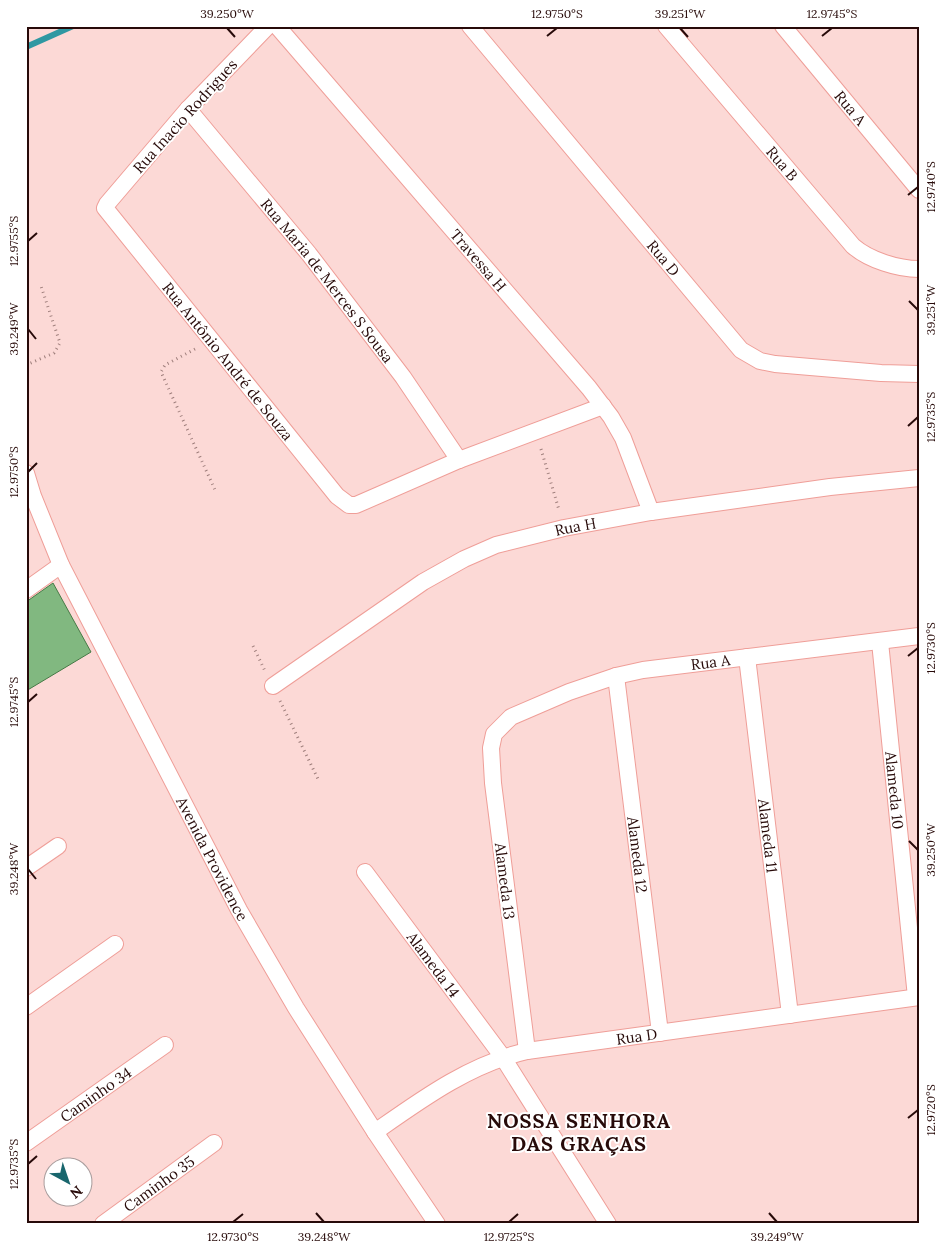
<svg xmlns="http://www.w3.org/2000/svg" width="945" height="1250" font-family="Lora,serif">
<rect width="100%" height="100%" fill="#fcd9d6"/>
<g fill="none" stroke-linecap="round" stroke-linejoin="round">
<path stroke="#2f98a2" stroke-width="6" d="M26 47 73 26"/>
</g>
<path fill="#81b880" stroke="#467a46" d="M53 583 91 652 26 691V602Z"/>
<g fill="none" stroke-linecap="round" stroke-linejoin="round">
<defs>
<g id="minor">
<path id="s1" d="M268 26 188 109 107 204 105 208 337 496 349 505H356L459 460 603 406"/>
<path id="s2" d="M277 26 589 388 611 417 623 438 651 512"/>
<path id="s3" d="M470 26 741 350 760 361 775 364 881 373 919 374"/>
<path id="s4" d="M666 26 853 246C869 260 898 269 919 269"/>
<path id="s5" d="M783 26 919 190"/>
<path id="s6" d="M188 109 309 254 403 377 459 460"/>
<path id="s7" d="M26 473 33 496 61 565 239 910 296 1008 375 1132 437 1224"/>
<path d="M26 590 61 565"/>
<path id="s8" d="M880 642 916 997"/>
<path id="s9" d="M747 657 790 1015"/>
<path id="s10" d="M616 676 660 1033"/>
<path id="s11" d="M273 686 423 582 464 559 496 545 564 528 651 512 830 487 919 478"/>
<path d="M26 868 58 846"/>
<path id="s12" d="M365 872 502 1056 608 1224"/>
<path d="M26 1007 115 944"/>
<path id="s13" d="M527 1051 493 783 491 748 494 734 511 717 569 692 616 676 643 670 919 636"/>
<path id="s14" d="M375 1132C422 1099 470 1064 527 1051L919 997"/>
<path id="s15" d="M26 1143 165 1045"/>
<path id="s16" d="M103 1224 214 1143"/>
</g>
</defs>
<use href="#minor" stroke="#ef9e98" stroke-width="18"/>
<path stroke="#9f7f7c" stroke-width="3" stroke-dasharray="1 4" stroke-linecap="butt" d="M195 349 165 365 161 372 216 492
M26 365 54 353 60 343 41 286
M541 449 559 510
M253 646 265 671
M280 701 318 779"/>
<use href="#minor" stroke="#fff" stroke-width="16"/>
</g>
<path fill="none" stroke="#270a09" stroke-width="2" d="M227 28 235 37M680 28 688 37M547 36 557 28M822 36 832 28M908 195 918 187M28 241 37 233M909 301 918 310M28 329 36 339M908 426 918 417M28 472 37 463M908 656 918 648M28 702 37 694M909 841 918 850M28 869 36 879M908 1118 918 1110M28 1164 37 1156M316 1213 324 1222M769 1213 777 1222M233 1222 243 1214M509 1222 518 1214"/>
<g text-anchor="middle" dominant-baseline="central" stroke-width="4" stroke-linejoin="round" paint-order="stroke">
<g font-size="15" fill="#270a09" stroke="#fff">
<text stroke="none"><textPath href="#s5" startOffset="106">Rua A</textPath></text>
<text transform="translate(185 116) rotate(-48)">Rua Inacio Rodrigues</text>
<text stroke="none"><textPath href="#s4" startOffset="180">Rua B</textPath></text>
<text stroke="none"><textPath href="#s3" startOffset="302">Rua D</textPath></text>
<text stroke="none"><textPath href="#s2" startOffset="309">Travessa H</textPath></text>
<text stroke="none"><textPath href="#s6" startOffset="221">Rua Maria de Merces S Sousa</textPath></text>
<text stroke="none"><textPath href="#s1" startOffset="441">Rua Antônio André de Souza</textPath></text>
<text stroke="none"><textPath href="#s11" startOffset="346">Rua H</textPath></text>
<text stroke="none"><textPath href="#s13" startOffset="552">Rua A</textPath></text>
<text stroke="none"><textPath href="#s8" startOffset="149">Alameda 10</textPath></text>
<text stroke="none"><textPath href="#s9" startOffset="180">Alameda 11</textPath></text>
<text stroke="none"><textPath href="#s10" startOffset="180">Alameda 12</textPath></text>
<text stroke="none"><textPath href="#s7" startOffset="429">Avenida Providence</textPath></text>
<text transform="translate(505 881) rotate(83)">Alameda 13</text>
<text stroke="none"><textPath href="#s12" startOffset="115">Alameda 14</textPath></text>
<text stroke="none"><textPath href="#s14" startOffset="284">Rua D</textPath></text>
<text stroke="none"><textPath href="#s15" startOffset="85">Caminho 34</textPath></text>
<text stroke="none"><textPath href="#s16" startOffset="69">Caminho 35</textPath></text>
</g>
<g font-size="20" font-weight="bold" letter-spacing="1" fill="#270a09" stroke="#fff">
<text x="579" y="1120">NOSSA SENHORA<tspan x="579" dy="23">DAS GRAÇAS</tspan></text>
</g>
</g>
<rect width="945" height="1250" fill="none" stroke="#ffffff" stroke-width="55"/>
<g transform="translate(68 1182) rotate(140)"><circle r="24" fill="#ffffff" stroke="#a99d9d"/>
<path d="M0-4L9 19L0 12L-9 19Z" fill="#19666d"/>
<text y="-8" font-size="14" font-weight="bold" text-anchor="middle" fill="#270a09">N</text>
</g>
<rect x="28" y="28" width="890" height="1194" fill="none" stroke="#270a09" stroke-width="2"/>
<g font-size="12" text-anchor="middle" fill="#270a09">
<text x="227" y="18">39.250°W</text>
<text x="557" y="18">12.9750°S</text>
<text x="680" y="18">39.251°W</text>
<text x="832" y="18">12.9745°S</text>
<text transform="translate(931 187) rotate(-90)" y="4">12.9740°S</text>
<text transform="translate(14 241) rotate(-90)" y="4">12.9755°S</text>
<text transform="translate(931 310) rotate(-90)" y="4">39.251°W</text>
<text transform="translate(14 329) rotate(-90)" y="4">39.249°W</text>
<text transform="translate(931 417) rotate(-90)" y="4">12.9735°S</text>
<text transform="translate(14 472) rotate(-90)" y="4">12.9750°S</text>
<text transform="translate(931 648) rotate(-90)" y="4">12.9730°S</text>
<text transform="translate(14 702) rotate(-90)" y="4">12.9745°S</text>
<text transform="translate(931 850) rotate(-90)" y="4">39.250°W</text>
<text transform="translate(14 869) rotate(-90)" y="4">39.248°W</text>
<text transform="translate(931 1110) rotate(-90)" y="4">12.9720°S</text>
<text transform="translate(14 1164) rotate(-90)" y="4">12.9735°S</text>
<text x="233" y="1241">12.9730°S</text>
<text x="324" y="1241">39.248°W</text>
<text x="509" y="1241">12.9725°S</text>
<text x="777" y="1241">39.249°W</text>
</g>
</svg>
